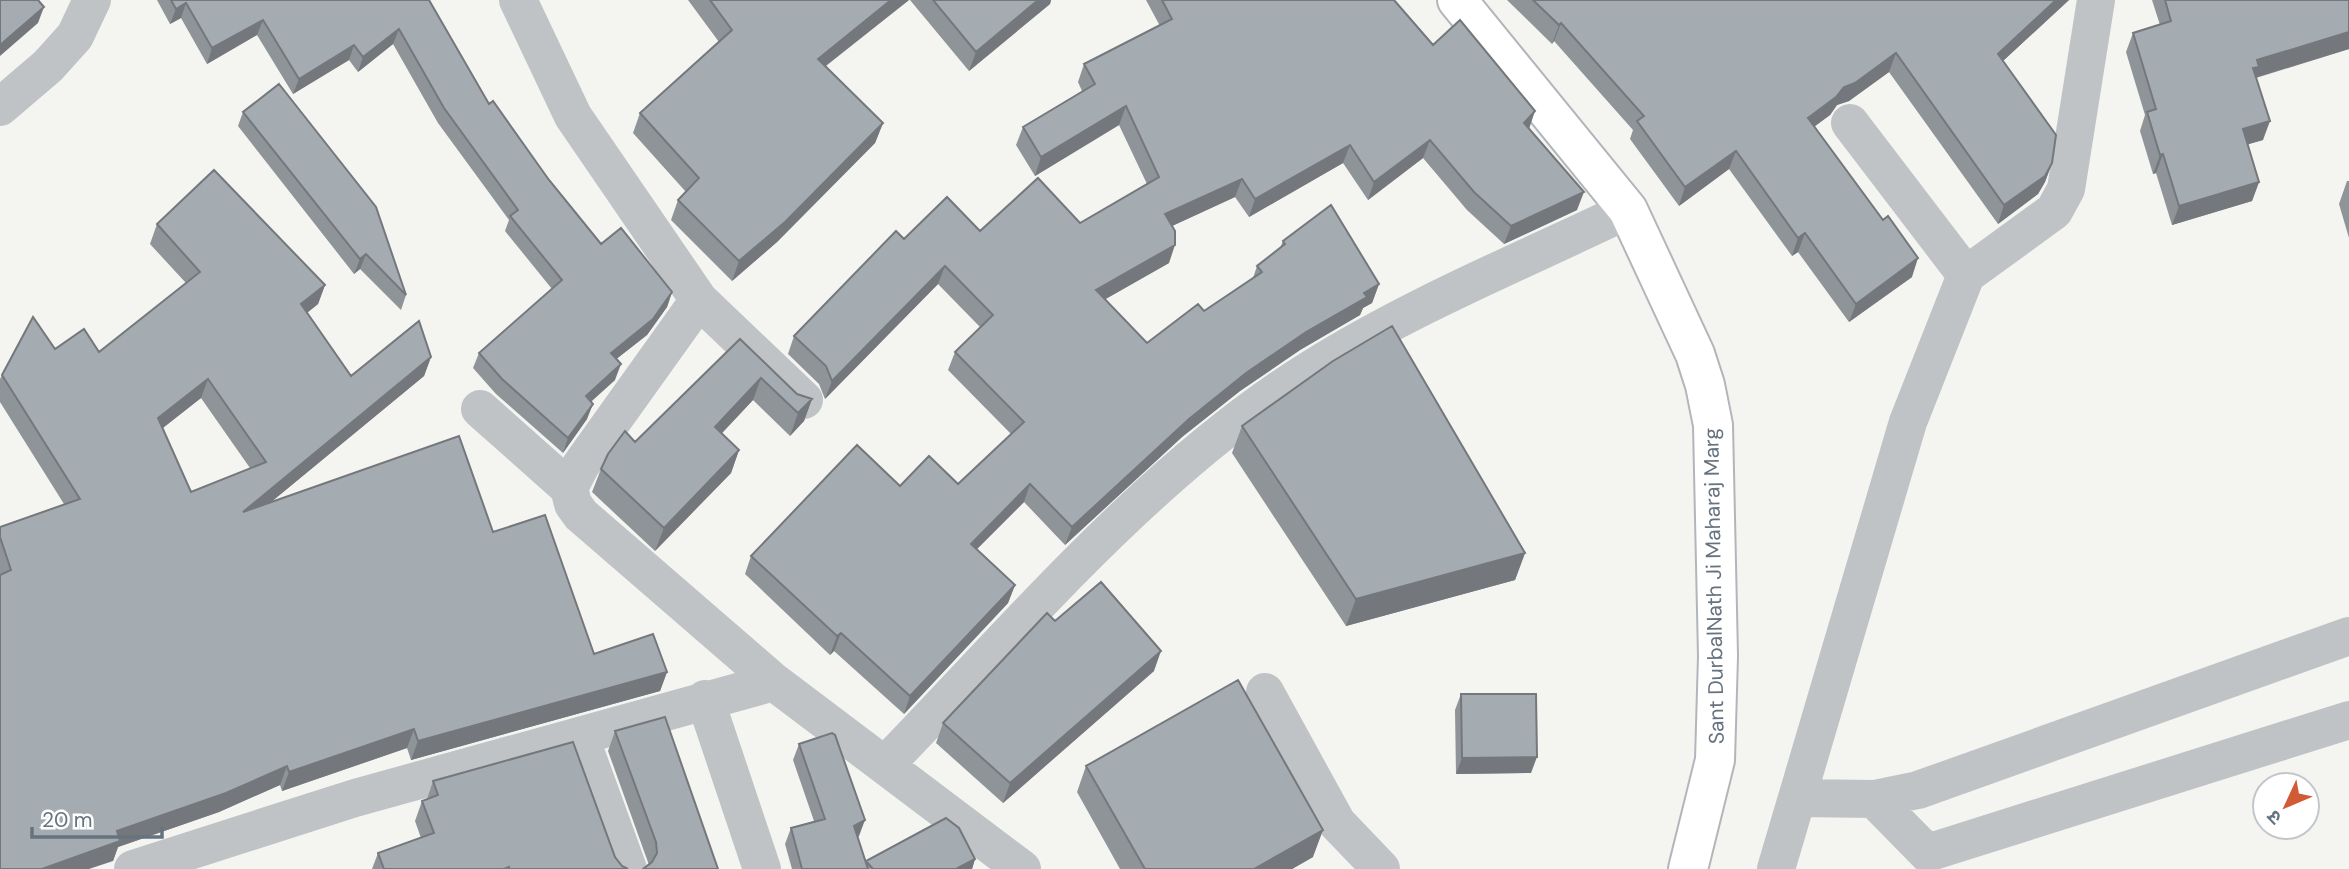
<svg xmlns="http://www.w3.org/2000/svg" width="2349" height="869" font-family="'DM Sans','Noto Sans Devanagari',sans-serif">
<rect width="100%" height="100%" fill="#f4f4f1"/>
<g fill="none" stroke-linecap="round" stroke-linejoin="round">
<defs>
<path id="secondary" d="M1457 0 1628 210 1695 354 1705 385 1713 425 1718 656 1715 760 1688 869"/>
</defs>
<use href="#secondary" stroke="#b2b6ba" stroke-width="42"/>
<path stroke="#c0c3c6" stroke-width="38" d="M518 0 573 116 699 300 804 400
M0 107 48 66 75 36 92 0
M1850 123 1966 275
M480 409 569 488 573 504 581 515 774 682 1022 869
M569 488 581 465 699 300
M1265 692 1337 823 1381 869
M705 699 762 869
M580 737 628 869
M886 764C1017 629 1151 469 1311 369 1411 306 1522 261 1628 210
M1799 798 1874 799 1918 790 2349 636
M1874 799 1927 853 2349 720
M133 869 355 798 774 682
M1776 869 1908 422 1966 275 2054 211 2066 189 2096 0"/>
<use href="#secondary" stroke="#fff" stroke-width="38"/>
</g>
<path fill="#8e9498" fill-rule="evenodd" d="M157 0H429L489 104 601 244 672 292 667 307 647 335 616 359 615 380 591 402 587 419 563 453 496 394 473 368 479 353 552 289 505 231 509 220 438 123 393 44 358 72 349 60 293 94 257 35 207 64 181 18 170 24Z
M688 0H909L826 66 883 123 875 143 777 242 732 281 671 220 678 200 686 192 633 133 640 113 719 42Z
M910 0H1051L1050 4 969 71Z
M1146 0H1394L1433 45 1529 129 1577 210 1504 244 1467 210 1423 158 1368 200 1343 163 1249 217 1235 197 1172 226 1169 263 1105 299 1147 343 1204 311 1253 278 1257 266 1280 248 1283 241 1379 284 1372 303 1363 308 1360 315 1300 350 1240 391 1182 437 1065 545 1024 502 977 549 1015 585 1008 603 904 714 834 651 830 655 745 574 751 556 900 486 958 484 1011 434 948 370 955 352 980 327 938 284 825 399 819 384 788 354 794 336 904 239 1080 223 1147 184 1119 125 1035 176 1016 145 1023 127 1082 91 1078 82 1084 64 1160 26Z
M1507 0H2069L2003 61 2052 163 2045 182 2038 194 1998 224 1889 72 1849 101 1837 105 1830 115 1814 127 1912 277 1849 322 1798 252 1792 256 1729 169 1679 206 1630 139 1633 130 1554 41 1552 44Z
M2152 0H2349V49L2256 78 2263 140 2247 144 2259 182 2252 201 2172 225 2156 173 2153 174 2140 131 2145 115 2126 52 2133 33 2160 25Z
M243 112 406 295 401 310 360 269 354 274 238 126Z
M2347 181H2349V238L2339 204Z
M157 224 325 285 318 304 307 313 351 376 431 357 424 376 271 502 493 532 594 654 667 672 660 691 411 760 407 748 282 791 280 785 219 812 118 847 113 861 0 869V527L64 504 0 402V379L2 375 55 349 99 352 186 283 150 244ZM201 398 250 468 191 492 163 428Z
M740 339 797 394 812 399 804 421 790 436 753 400 722 433 739 450 731 473 655 551 592 492 601 469 635 442Z
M1242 426 1525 553 1515 580 1346 626 1232 453Z
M1055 621 1154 671 1003 803 936 743 943 723Z
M1461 694 1531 773 1456 774 1455 710Z
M615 731 718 869 649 865 608 751Z
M799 744 859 836 858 837 866 862V861L975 859 972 869H792L785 844 791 828 814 821 793 760Z
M1086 766 1313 857 1292 869H1120L1077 792Z
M433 781 615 857 622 866 628 869H372L378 853 421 838 415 821 422 801 427 799Z"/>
<path fill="#74787c" d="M891 0H909L810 78 818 59Z
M1038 0H1051L1050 4 969 71 976 52Z
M2056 0H2069L1991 72 1998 54Z
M186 3 181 18 170 24 176 9Z
M44 7 38 23 0 56V45Z
M263 20 257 35 207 64 212 48Z
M1561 23 1554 41 1552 44 1559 25Z
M399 29 393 44 358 72 363 57Z
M2349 32V49L2254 78 2246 87 2257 60Z
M354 45 349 60 293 94 299 79Z
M1896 53 1889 72 1849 101 1837 105 1830 115 1801 136 1808 118 1844 87Z
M1126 106 1119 125 1035 176 1041 157Z
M1535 111 1529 129 1524 123Z
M2270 121 2263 140 2236 148 2243 129Z
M883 123 875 143 777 242 732 281 739 261Z
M1430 140 1423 158 1368 200 1374 182Z
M1350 145 1343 163 1249 217 1255 199Z
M1736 151 1729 169 1679 206 1685 187Z
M2163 154 2156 173 2153 174 2160 155Z
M2052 163 2045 182 2038 194 1998 224 2004 205Z
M1242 179 1235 197 1159 232 1165 214Z
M2259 182 2252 201 2172 225 2179 206Z
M1584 192 1577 210 1504 244 1511 226Z
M1805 233 1798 252 1792 256 1798 238Z
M1175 245 1169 263 1090 308 1096 290Z
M366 254 360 269 354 274 360 259Z
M1918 258 1912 277 1849 322 1856 304Z
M945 266 938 284 825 399 832 381Z
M1379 284 1372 303 1363 308 1360 315 1300 350 1240 391 1182 437 1065 545 1072 527 1189 419 1246 373 1364 293Z
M325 285 318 304 294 323 301 304Z
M672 292 667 307 647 335 605 368 611 353Z
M431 357 424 376 236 531 243 512Z
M621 364 615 380 580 411 586 396Z
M761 378 753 400 707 449 715 427Z
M208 379 201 398 151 437 158 418Z
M812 399 804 421 790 436 798 413Z
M593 404 587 419 563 453 568 438Z
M739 450 731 473 655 551 664 528Z
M1030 484 1024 502 964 562 971 544Z
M1525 553 1515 580 1346 626 1356 599Z
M1015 585 1008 603 904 714 910 696Z
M841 633 834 651 830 655 837 636Z
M1161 651 1154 671 1003 803 1010 783Z
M667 672 660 691 411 760 418 741Z
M414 729 407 748 282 791 289 772Z
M1537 757 1531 773 1456 774 1462 758Z
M287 766 280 785 219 812 118 847 113 861 89 869H42L117 831Z
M865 820 859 836 848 842 854 826Z
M1323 830 1313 857 1292 869H1254Z
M975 859 972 869H956Z"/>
<path fill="#a5acb1" stroke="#74787c" stroke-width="2" fill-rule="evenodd" d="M0 0H38L44 7 0 45Z
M171 0H429L489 104 493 101 549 180 601 244 621 228 672 292 653 319 611 353 621 364 586 396 593 404 568 438 502 379 479 353 562 280 510 216 518 210 444 108 399 29 363 57 354 45 299 79 263 20 212 48 186 3 176 9Z
M710 0H891L818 59 883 123 785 222 739 261 678 200 699 178 640 113 732 30Z
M933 0H1038L976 52Z
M1162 0H1394L1433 45 1460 20 1535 111 1524 123 1584 192 1511 226 1474 192 1430 140 1374 182 1350 145 1255 199 1242 179 1165 214 1175 231V245L1096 290 1147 343 1198 304 1204 311 1262 272 1257 266 1285 244 1283 241 1331 205 1379 284 1364 293 1367 297 1306 332 1246 373 1189 419 1072 527 1030 484 971 544 1015 585 910 696 841 633 837 636 751 556 857 445 900 486 929 456 958 484 1024 422 955 352 993 315 945 266 832 381 826 366 794 336 896 231 904 239 947 197 980 231 1038 178 1080 223 1159 177 1126 106 1041 157 1023 127 1095 84 1084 64 1172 19Z
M1533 0H2056L1998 54 2056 135 2052 163 2045 176 2004 205 1896 53 1855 83 1844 87 1836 97 1808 118 1883 220 1888 216 1918 258 1856 304 1805 233 1798 238 1736 151 1685 187 1637 121 1644 116 1561 23 1559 25Z
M2165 0H2349V32L2257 60 2259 67 2253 68 2270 121 2243 129 2259 182 2179 206 2163 154 2160 155 2147 112 2156 109 2133 33 2171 21Z
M279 84 376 207 406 295 366 254 360 259 243 112Z
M214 170 325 285 301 304 351 376 419 321 431 357 243 512 459 436 493 532 545 515 594 654 653 634 667 672 418 741 414 729 289 772 287 766 226 793 117 831 120 841 42 869H0V575L11 570 0 537V527L80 499 2 375 33 317 55 349 84 329 99 352 200 272 157 224ZM208 379 266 462 191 492 158 418Z
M1392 326 1525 553 1356 599 1242 426 1333 361Z
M740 339 797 394 812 399 798 413 761 378 715 427 739 450 664 528 601 469 608 454 625 431 635 442Z
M1101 582 1161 651 1010 783 943 723 1047 613 1055 621Z
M1238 680 1323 830 1254 869H1145L1086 766Z
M1461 694H1536L1537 757 1462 758Z
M665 717 718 869H643L652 862 657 853 656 842 615 731Z
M832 733 835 735 865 820 854 826 868 869H802L791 828 825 819 799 744Z
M573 742 615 857 622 866 628 869H509V867L504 869H384L378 853 434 833 422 801 438 795 433 781Z
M946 818 959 828 975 859 956 869H873L866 861Z"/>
<g text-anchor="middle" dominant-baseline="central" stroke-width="7" stroke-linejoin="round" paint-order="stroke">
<g font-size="21" fill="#66737f" stroke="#fff">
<text transform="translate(1714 586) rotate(-91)">Sant DurbalNath Ji Maharaj Marg</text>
</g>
</g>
<g transform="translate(2286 806) rotate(226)"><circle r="33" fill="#ffffff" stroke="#c2c7cc" stroke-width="2"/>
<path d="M0-5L12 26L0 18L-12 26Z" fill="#d05b35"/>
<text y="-10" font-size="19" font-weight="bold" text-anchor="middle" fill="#66737f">उ</text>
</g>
<path d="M32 827v10h130v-10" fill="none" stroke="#66737f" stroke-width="3.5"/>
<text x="42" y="827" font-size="21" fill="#66737f" stroke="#ffffff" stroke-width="5" paint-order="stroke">20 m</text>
</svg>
